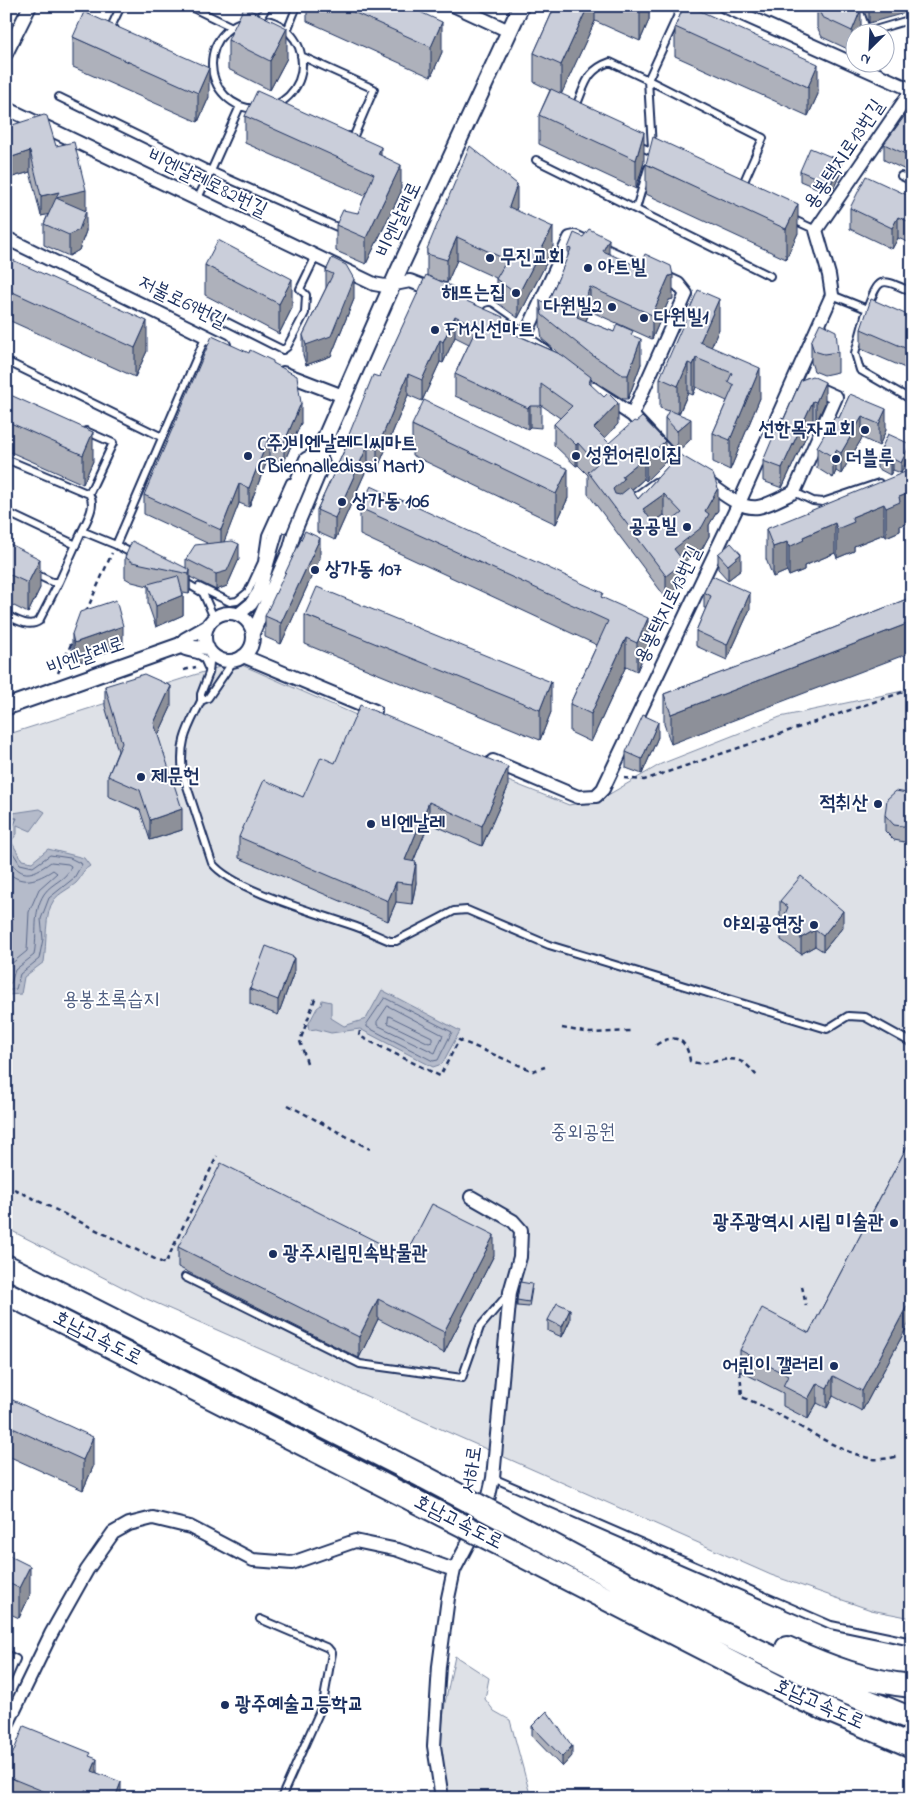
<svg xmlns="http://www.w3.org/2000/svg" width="918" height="1804" font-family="'Indie Flower','Poor Story',sans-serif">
<rect width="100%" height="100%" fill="#fff"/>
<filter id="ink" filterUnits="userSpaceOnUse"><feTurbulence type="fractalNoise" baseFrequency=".02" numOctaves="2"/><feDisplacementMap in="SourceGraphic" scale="10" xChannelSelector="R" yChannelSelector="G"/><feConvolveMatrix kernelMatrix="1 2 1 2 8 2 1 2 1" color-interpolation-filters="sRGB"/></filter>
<g filter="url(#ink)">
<path fill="#dee1e7" stroke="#7c88a2" d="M235 662 498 777 569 805 601 799 661 764 780 717 912 689V1618L871 1610 771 1575 138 1295 6 1228V735Z
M455 1656 489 1678 485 1699 494 1711 510 1720 531 1798H449L440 1745 445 1703Z"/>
<path fill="#b5bbca" stroke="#77839f" d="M40 809 45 812 31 831 17 825V834L11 841 22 860 32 862 48 849 84 858 90 866C79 873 84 875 76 883 69 889 59 893 54 900 44 913 47 944 44 962L24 977 21 994 8 995 6 1004V814Z
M382 990 460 1031 442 1064 433 1067 360 1029 331 1033 316 1029 309 1030 308 1025 317 1008 321 1005 322 1000 331 1002V1018L344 1026 366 1019Z"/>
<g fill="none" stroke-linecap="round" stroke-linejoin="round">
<path stroke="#596789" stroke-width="1" d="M6 818H17L6 842 20 864 33 867 50 855 70 858 82 864 74 878 49 898 41 919 43 939 39 959 20 974 16 989 6 991
M6 855C21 880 31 876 51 862L68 864 71 866C67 880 52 882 44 894 32 913 38 934 34 955L15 970 11 983 6 984
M6 870C20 887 38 880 53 870L57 873 39 889 29 912 27 951 11 964 6 971
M385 998 452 1032 438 1060 433 1061 367 1027V1024Z
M388 1006 443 1035 435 1053 377 1025V1022Z
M389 1016 432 1037V1042L429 1043 388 1023Z"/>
<defs>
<path id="service" d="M189 6 232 27
M858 6 867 32
M212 64a45 45 0 1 1 90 0a45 45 0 1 1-90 0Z
M259 20 267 6
M115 29 111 27 121 6
M287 31 297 6
M868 32 912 19
M301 56 374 89 353 138 349 136
M648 80 763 138 742 186
M648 80 652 148
M59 97 211 171 240 106
M578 109 577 104C586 83 587 70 610 62L648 80 682 6
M637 145 657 154
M536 160 770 276
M901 176 912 181
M197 200 211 171 337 227
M636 209 648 168
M792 219 816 230
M832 295 867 309C880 275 880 278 912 292
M874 312 867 309 855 353 860 370 912 400
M215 316 283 350 287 347 305 313 306 295 300 289 315 258
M6 361 162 437
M86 431 113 443 89 494
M6 459 89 494C97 505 87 520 82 531
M794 492 813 501 823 502 879 483
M629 501 655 482
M6 512 76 545
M284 529 314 457
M135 555 116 545 206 336
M33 573 52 582H59L82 531 116 545
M183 581 203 593 214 618
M199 587 230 602 237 601 248 592 262 562 266 535 290 482
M6 615C16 620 29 628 39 621L59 582
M180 649C186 655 193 652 200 656 206 658 205 664 209 669
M211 651 209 673 201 694V701C187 730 179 740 183 774L212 863C233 890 317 913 351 925 364 929 377 936 390 941H396L454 911 467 910 549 945 827 1029 848 1016 865 1017 912 1043
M201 701 208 698 234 660
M185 1277 360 1364 462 1378 480 1327 509 1293
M493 1478 831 1625 912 1642
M260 1619 328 1648 332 1653 323 1704 281 1798
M6 1654 16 1659 6 1682"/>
<path id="minor" d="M455 6 509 31
M724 6 912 90
M6 54 30 6
M6 108 374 284 385 286 410 281 436 291
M6 238 224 345
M489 313 545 352
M525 336 570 238 575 237 678 284 686 294 632 415
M283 373 343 396
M590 387 632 415 674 460 686 469
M705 481C719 490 740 510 758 507 769 505 783 497 794 492L836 397 809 385
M205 637a24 24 0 1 1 48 0a24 24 0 1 1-48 0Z
M239 614 251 604 259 592 278 526 306 459 319 452 323 464 294 533 290 548 253 633
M179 646 185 639 208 626
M179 646 208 648
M243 656 375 711
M493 761 578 797 596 796 603 789 739 503 832 295 829 275 816 230 912 90
M6 1727 51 1634 87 1570 113 1533 129 1524 153 1518 190 1527 253 1560 292 1563 355 1541 398 1550 454 1570
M442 1798 434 1746 439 1666 448 1598 454 1570 486 1509 493 1478 510 1292 520 1257 521 1230 513 1221 471 1197"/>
<path id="tertiary" d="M319 452 397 274 521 6
M6 707 179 646"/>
<path id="motorway" d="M6 1266 424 1477
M6 1293 413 1500
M532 1534 676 1611 833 1687 912 1719
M519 1554 804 1700 912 1746
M787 1648C827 1666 868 1682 912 1686"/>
</defs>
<use href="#service" stroke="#1b2f5e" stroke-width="10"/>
<use href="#minor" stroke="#1b2f5e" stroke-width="16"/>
<use href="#tertiary" stroke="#1b2f5e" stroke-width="19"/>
<use href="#motorway" stroke="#1b2f5e" stroke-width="26"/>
<path stroke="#1b2f5e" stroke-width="2.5" stroke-dasharray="5 4" stroke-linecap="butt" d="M86 612 112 553
M184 670 196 667
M58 673 73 640
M624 778 644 780 912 689
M562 1028 590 1033 632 1031
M360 1031 359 1036 440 1076 459 1040 533 1071 545 1067
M656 1045C675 1032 687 1039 690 1061 707 1069 726 1053 742 1062 749 1065 752 1071 757 1076
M307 1063 300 1041 316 996
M288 1105 370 1149
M6 1185 165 1264 217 1156
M802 1286 806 1306
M740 1371 742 1397C783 1413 832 1451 873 1459 880 1460 889 1458 896 1457"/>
<use href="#service" stroke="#fff" stroke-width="6"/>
<use href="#minor" stroke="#fff" stroke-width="12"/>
<use href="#tertiary" stroke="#fff" stroke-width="15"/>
<use href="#motorway" stroke="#fff" stroke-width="22"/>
<defs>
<path id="motorway-bridge" d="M424 1477 532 1534
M413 1500 519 1554"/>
</defs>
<use href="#motorway-bridge" stroke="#1b2f5e" stroke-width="26" stroke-linecap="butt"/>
<use href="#motorway-bridge" stroke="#fff" stroke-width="22"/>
</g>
<path fill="#aeb1bb" stroke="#1b2f5e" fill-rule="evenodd" d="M307 6H407L442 52 431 77 307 21Z
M555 6H649V20L640 41 595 21 561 94 644 162 636 189 539 144V115L550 90 534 82V53Z
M684 6 818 94 808 116 675 56V27Z
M817 6 861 30 860 32H856L852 51 822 37 817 27Z
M862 6H912L869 23Z
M73 37 209 97 198 122 73 67Z
M228 40 287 58 270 90 228 69Z
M912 106V173L884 160V144Z
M245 116 381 156 401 192 366 264 336 251V225L358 213 365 196 245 143Z
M6 127 56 146 86 210H85L86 231 79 250 69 256 44 245V224L48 214 41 216 30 172 6 179Z
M646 164 798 233 786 259 646 194Z
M800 171 841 172 831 194 800 181Z
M912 188V244L898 238 892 249 850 229V208L907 195Z
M517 207 516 210 553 250 518 318 496 302V278L457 260 447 283 440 281 465 300 503 323 513 333 560 354 542 339 540 325V300L547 304 568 257V248L609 254 673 299 669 300 652 339 590 311 586 321 614 332 633 336 641 364 628 399H623L591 379V385L618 424 604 439 609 443 665 462 646 481 644 479 632 490 638 499 679 454 718 510 709 525V536L702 549 684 562V584L666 598 588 494V475L578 465 576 466 554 445V424L560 418 541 405V428L530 427 528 429 455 396V374L469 344 455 337 443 363 440 362 422 401 408 395 377 470 368 466 335 540 317 532V510L348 442V437L379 377 427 275V249ZM664 515 670 522 659 531 653 523Z
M6 257 147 351 135 377 6 319Z
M332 258 354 299 331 356 306 365 303 355V335L326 288V271Z
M205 265 292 308 279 334 205 295Z
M912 317V371L861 349V329Z
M719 329 711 347 760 398 730 470 713 462V433L727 401 696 387 693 395 688 393 679 414 691 439 677 452 665 439V418L669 411 660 408V378Z
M811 342 838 352V372L824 375 814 371 811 362Z
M273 363 301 423 284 462 269 456 249 507 239 503 224 541 239 559 227 586 216 590 190 577V591L189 594 183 593V615L156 627 148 604V586L132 582 125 578V557L186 568V559L207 543 144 514V495Z
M801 380 825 403 816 423 813 421 782 488 763 481V461L784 419Z
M6 393 93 461 83 484 6 450Z
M850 394 886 430 879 446 862 438 841 474 836 471 833 478 817 468V447L839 418Z
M412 425 568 498 556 524 412 455Z
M910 455 901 473 893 470 890 475 877 468V458Z
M912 488V521L900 526V531L886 537 884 534 854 546V551L837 558 835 553 804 566V570L789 576 787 571 773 577 766 559V529Z
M360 508 603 598 648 646 637 671 626 666 591 742 570 732V704L597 645 360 535Z
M6 542 40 588 28 613 6 602Z
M718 554 741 570 728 580 718 569Z
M320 558 281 644 265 637V616Z
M704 592 750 609 727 660 696 646V631L706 608H704Z
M912 597 671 744 664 724V694L773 654V652Z
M305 615 551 712 540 740 305 644Z
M72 634 123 646 74 664 72 655Z
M105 686 171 707 158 735 182 830 150 840 140 810 108 796V776L118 751 105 706Z
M658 737 642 774 626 768V752Z
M335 763 508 787 482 846 429 823 413 862 416 883 412 904 396 902 388 921 239 858V837L303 797Z
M912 794V841L910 843 894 840 885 831V815Z
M780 901 843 927 823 951 815 946 801 954 781 940V924L783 919 780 916Z
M294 972 278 1015 250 1004V989Z
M912 1137V1324L909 1323 862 1411 833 1396 827 1408 817 1403 808 1419 783 1406V1393L740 1371V1350L809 1333Z
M178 1247 405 1256 494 1255 444 1353 378 1319 359 1358 178 1267Z
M532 1289 529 1307 517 1306V1300Z
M548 1320H570L562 1337 548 1331Z
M6 1397 93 1467 83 1490 6 1455Z
M6 1554 30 1595 19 1618 6 1612Z
M532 1726 572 1756 562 1767 532 1736Z
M91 1757 97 1773 121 1798H13L6 1795V1770Z"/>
<path fill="#8d9099" stroke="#1b2f5e" d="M588 6H595V21L561 95V65Z
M642 6H649V20L640 41V11Z
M869 6H912V11L869 23Z
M861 9V30L860 32H856V43L852 51V31Z
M442 22V52L431 77V47Z
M287 28V58L270 90V61Z
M818 64V94L808 116V87Z
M209 68V97L198 122V93Z
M644 132V162L636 189V160Z
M381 147V174L378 154Z
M30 151V172L6 179V159Z
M841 161V172L831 194V184Z
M401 165V192L366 264V238Z
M517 184V207L509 230V207Z
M86 190V210L56 217V213L41 216V196L59 192Z
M798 204V233L786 259V229Z
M86 211V231L79 250 69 256V235Z
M898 217V238L892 249V228Z
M553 227V250L518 318V295Z
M457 237V260L447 283V260Z
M609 239V263L603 251Z
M673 275V299L669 300 652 339V315L669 276Z
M292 279V308L279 334V304Z
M354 279V299L331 356 306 365V345Z
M590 287V311L577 341V317Z
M465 292V313L462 320V299Z
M719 299V329L705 362 700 342Z
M455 316V337L443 363V342Z
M147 321V351L135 377V348Z
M641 339V364L628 399V375Z
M440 340V362L422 401V380Z
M696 358V387L693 395V365Z
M688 363V393L678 415V386Z
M760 368V398L730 470V440Z
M408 374V395L377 470V449Z
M825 382V403L816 423V402Z
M813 401V421L782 488V468Z
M301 403V423L284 462V443Z
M618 403V424L594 449V428Z
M530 406V427L528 429V408Z
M886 409V430L879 446V424Z
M862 417V438L841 474V453Z
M691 419V439L677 452V431Z
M93 432V461L83 484V455Z
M269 437V456L249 507V488Z
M665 441V462L646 481V459Z
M578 443V465L576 466V445Z
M910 444V455L901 473V463Z
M368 445V466L335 540V518Z
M836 450V471L833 478V457Z
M644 458V479L624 496 615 509 613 489 622 476Z
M893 459V470L890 475V464Z
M568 469V498L556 524V494Z
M239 484V503L221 550V530Z
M718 488V510L709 525V536L702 549 684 562V584L666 598V576L674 549 705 511Z
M912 492V521L900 526V531L886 537V508L899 497Z
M664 494V515L643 530V509Z
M884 504V534L854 546V551L837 558V529L852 517Z
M835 523V553L804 566V570L789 576V547L803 537Z
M320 538V558L281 644V623Z
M787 542V571L773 577V547Z
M239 544V559L227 586 216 590V574Z
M741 554V570L728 580V565Z
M40 559V588L28 613V583Z
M190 570V591L189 594V574Z
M750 593V609L727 660V645Z
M183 595V615L156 627V606Z
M648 618V646L637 671V643Z
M912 622V652L671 744V714Z
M123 626V646L74 664V643Z
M626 638V666L591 742V714Z
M551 682V712L540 740V710Z
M171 686V707L154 744V723Z
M658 722V737L642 774V759Z
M508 767V787L482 846V826Z
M429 802V823L405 881V860Z
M182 809V830L150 840V820Z
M912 826V841L910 843V827Z
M416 862V883L412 904V884Z
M396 882V902L388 921V901Z
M843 911V927L823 951V936Z
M815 930V946L801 954V938Z
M294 957V972L278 1015V1000Z
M494 1235V1255L444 1353V1332Z
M378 1299V1319L359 1358V1337Z
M909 1302V1323L862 1411V1391Z
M570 1309V1320L562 1337V1327Z
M833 1376V1396L827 1408V1388Z
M817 1383V1403L808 1419V1399Z
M93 1437V1467L83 1490V1460Z
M30 1566V1595L19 1618V1588Z
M572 1746V1756L562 1767V1757Z
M97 1759V1779L92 1771Z
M121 1782V1798H115Z
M85 1790V1798H82Z"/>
<path fill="#caceda" stroke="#1b2f5e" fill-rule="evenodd" d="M340 6H407L442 22 431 47Z
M555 6H588L561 65 534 53Z
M628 6H642L640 11Z
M684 6H689L818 64 808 87 675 27Z
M817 6H860L861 9 852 31 822 17Z
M244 7 287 28 270 61 228 40Z
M84 12 209 68 198 93 73 37Z
M551 89 644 132 636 160 539 115Z
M257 91 381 147 378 154 401 165 366 238 336 225 343 210 358 213 374 174 245 116Z
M912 106V157L884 144Z
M44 115 47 116 56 146 74 142 86 190 56 197 59 192 41 196 30 151 6 159V127Z
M653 137 798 204 786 229 646 164Z
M470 146 517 184 509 207 553 227 518 295 496 279 507 260 457 237 447 260 427 254V249Z
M810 148 841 161 831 184 800 171Z
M866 176 907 195 912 188V223L898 217 892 228 850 208Z
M56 198 86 211 79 230 69 235 44 224Z
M589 229 609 239 603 251 639 267 645 254 671 266 673 275 669 276 652 315 590 287 577 317 614 332 617 324 633 331 631 335 641 339 628 375H623L592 355 542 315 540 300 547 304 571 249 568 248 574 233 583 237Z
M218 240 292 279 279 304 205 265Z
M6 257 147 321 135 348 6 289Z
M332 258 346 265 354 279 331 336 306 345 303 335 333 274 326 271Z
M426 275 465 292 462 299 503 317 501 322 513 327 510 332 562 355 591 377 589 383 604 397 608 393 618 403 594 428 609 443 634 421 636 422 642 417 665 441 646 459 644 458 622 476 624 479 613 489 615 494 620 495 630 487 638 499 679 454 713 474 718 488 705 511 709 514 702 527 674 549 684 562 666 576 588 472 597 464 578 443 576 445 554 424 572 406 541 384V406H530L528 408 455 374 477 327 455 316 443 342 440 340 422 380 408 374 377 449 368 445 335 518 317 510 350 438 348 437 373 375 379 377ZM664 494 682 513 659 531 643 509Z
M698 290 719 299 700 342 760 368 730 440 713 433 734 385 728 382 732 373 696 358 693 365 688 363 678 386 660 378Z
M871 299 912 317V351L861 329Z
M820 323 836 331 838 352 824 354 814 351 811 342Z
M212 336 249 353 250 350 273 361V363L297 376 301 403 284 443 269 437 249 488 239 484 221 530 144 495Z
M812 376 825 382 816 402 813 401 782 468 763 461 781 418 784 419 801 380Z
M6 393 93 432 83 455 6 421Z
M850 394 886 409 879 424 862 417 841 453 836 450 833 457 817 447 835 416 839 418Z
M424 400 568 469 556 494 412 425Z
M669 410 691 419 677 431 665 418Z
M888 434 910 444 901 463 893 459 890 464 877 458Z
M905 472 912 488V492L899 497 900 502 886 508 884 504 852 517 854 522 837 529 835 523 803 537 804 540 789 547 787 542 773 547 766 529Z
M371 486 603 593 601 597 648 618 637 643 626 638 591 714 570 704 608 621 360 508Z
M305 531 320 538 281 623 265 616Z
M132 541 190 570 189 574 132 562 125 557Z
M232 541 239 544 227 571 216 574 186 559 195 545Z
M6 542 40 559 28 583 6 573Z
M731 543 741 554 728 565 718 554Z
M178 576 183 595 156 606 148 584Z
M712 576 750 593 727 645 696 631 711 596 704 592Z
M317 587 551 682 540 710 305 615Z
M912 597V622L671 714 664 694 774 653 773 652Z
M116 600 123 626 74 643 72 634 80 612Z
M144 674 171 686 154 723 182 809 150 820 140 790 108 776 122 743 105 686Z
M360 705 508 767 482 826 429 802 405 860 416 862 412 884 396 882 388 901 239 837 264 780 303 797 321 757 335 763Z
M643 715 658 722 642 759 626 752Z
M896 791 912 794V826L910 827 894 825 885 815 887 799Z
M801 876 843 911 823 936 815 930 801 938 781 924 788 907 780 901Z
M266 946 294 957 278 1000 250 989Z
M912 1137V1304L909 1302 862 1391 833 1376 827 1388 817 1383 808 1399 783 1386 788 1376 740 1350 762 1308 809 1333Z
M221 1163 405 1256 432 1204 494 1235 444 1332 378 1299 359 1337 178 1247Z
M520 1282 532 1284 529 1302 517 1300Z
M557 1303 570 1309 562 1327 548 1320Z
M6 1397 93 1437 83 1460 6 1425Z
M6 1554 30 1566 19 1588 6 1582Z
M547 1711 572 1746 562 1757 532 1726Z
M24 1726 91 1753 89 1756 97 1759 92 1771 121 1782 115 1798H105L85 1790 82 1798H60L6 1776V1770Z"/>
</g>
<g fill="#1b2f5e" stroke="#fff" stroke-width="2">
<circle cx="490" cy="258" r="5"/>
<circle cx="588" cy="268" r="5"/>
<circle cx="516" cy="293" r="5"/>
<circle cx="612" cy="307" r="5"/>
<circle cx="644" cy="318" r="5"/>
<circle cx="435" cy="330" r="5"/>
<circle cx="865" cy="430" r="5"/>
<circle cx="248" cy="456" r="5"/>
<circle cx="576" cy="456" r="5"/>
<circle cx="836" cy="459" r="5"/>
<circle cx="342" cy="502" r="5"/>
<circle cx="687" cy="527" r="5"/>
<circle cx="315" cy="570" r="5"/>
<circle cx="141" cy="777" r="5"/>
<circle cx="878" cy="804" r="5"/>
<circle cx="371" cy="824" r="5"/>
<circle cx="814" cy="925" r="5"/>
<circle cx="894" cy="1223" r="5"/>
<circle cx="273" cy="1254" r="5"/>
<circle cx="834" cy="1366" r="5"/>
<circle cx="225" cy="1705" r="5"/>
</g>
<g text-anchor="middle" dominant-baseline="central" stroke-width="4" stroke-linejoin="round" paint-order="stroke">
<g font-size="20" fill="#1b2f5e" stroke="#fff">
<text transform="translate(845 155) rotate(-56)">용봉택지로13번길</text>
<text transform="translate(207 184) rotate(26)">비엔날레로82번길</text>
<text transform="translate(400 220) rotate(-65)">비엔날레로</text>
<text transform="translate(182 303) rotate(26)">저불로69번길</text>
<text transform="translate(669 605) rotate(-64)">용봉택지로13번길</text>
<text transform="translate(86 657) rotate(-19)">비엔날레로</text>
<text transform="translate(97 1339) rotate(27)">호남고속도로</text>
<text transform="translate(473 1470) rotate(-82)">서하로</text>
<text transform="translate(458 1523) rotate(27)">호남고속도로</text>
<text transform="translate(819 1705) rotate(24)">호남고속도로</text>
</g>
<g font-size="20" font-weight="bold" fill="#1b2f5e" stroke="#fff" text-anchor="start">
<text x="500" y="258">무진교회</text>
<text x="598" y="268">아트빌</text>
<text x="506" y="293" text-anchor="end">해뜨는집</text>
<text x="602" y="307" text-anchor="end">다원빌2</text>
<text x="654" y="318">다원빌1</text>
<text x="445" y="330">FM신선마트</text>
<text x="855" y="430" text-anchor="end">선한목자교회</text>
<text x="258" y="444">(주)비엔날레디씨마트<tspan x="258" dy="23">(Biennalledissi Mart)</tspan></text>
<text x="586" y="456">성원어린이집</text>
<text x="846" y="459">더블루</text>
<text x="352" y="502">상가동 106</text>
<text x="677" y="527" text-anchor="end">공공빌</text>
<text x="325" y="570">상가동 107</text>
<text x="151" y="777">제문헌</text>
<text x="868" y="804" text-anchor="end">적취산</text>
<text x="381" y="824">비엔날레</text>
<text x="804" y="925" text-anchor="end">야외공연장</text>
<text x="884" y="1223" text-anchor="end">광주광역시 시립 미술관</text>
<text x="283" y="1254">광주시립민속박물관</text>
<text x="824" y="1366" text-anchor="end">어린이 갤러리</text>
<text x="235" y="1705">광주예술고등학교</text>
</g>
<g font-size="20" fill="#4c5c80" stroke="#fff">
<text x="111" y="1000">용봉초록습지</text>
<text x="583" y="1133">중외공원</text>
</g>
</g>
<rect width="918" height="1804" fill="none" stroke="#fff" stroke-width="25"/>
<rect x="12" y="12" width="893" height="1779" fill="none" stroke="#1b2f5e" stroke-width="2" filter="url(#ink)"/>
<g transform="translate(870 48) rotate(204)"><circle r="24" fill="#ffffff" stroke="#a4acbf"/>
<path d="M0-4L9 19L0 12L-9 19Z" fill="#1b2f5e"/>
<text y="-8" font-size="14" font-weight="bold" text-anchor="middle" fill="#1b2f5e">N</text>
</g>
</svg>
